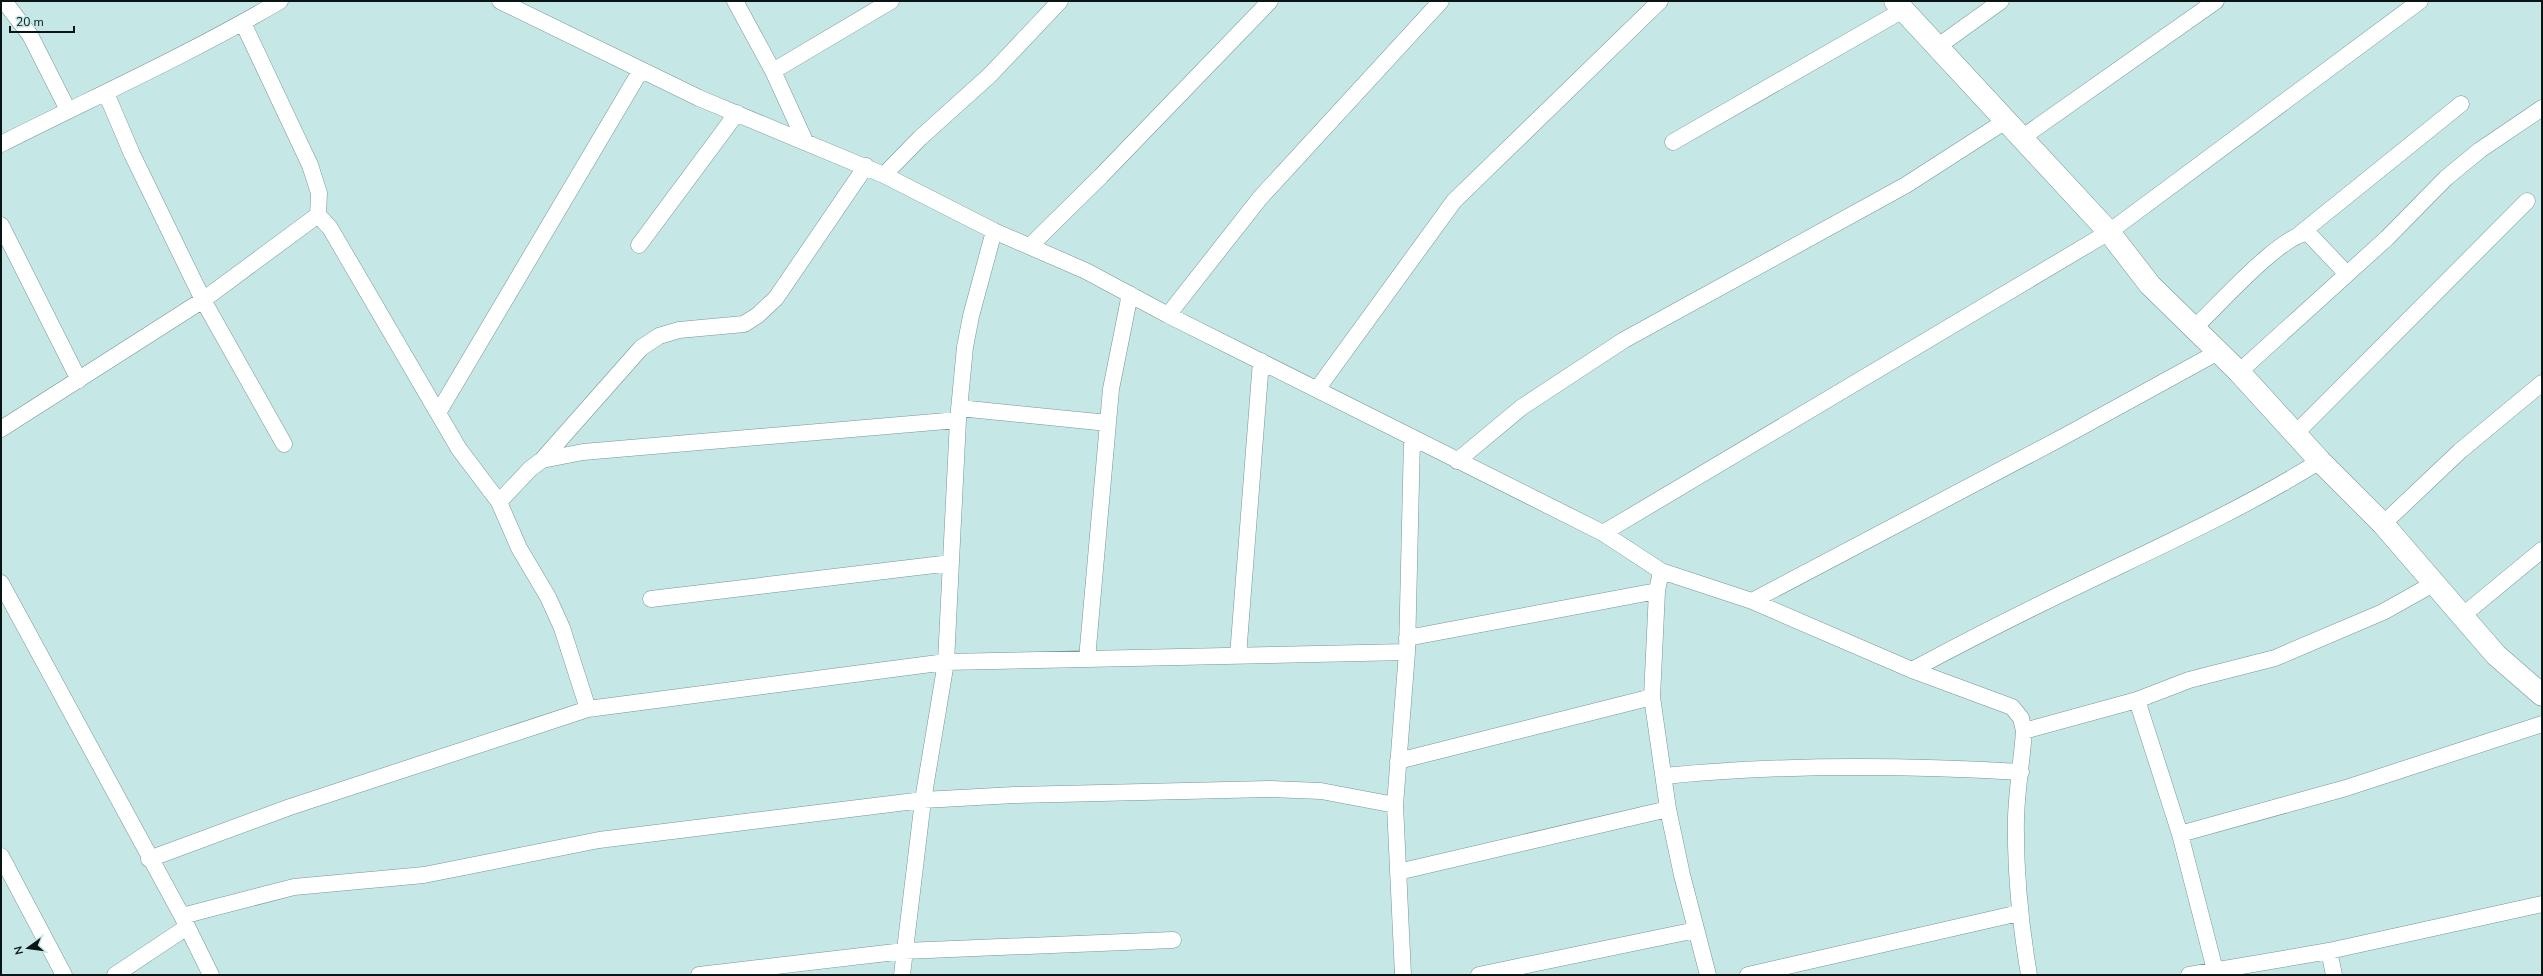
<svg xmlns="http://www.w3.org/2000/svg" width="2543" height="976" font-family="'Nunito Sans',sans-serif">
<rect width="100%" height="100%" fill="#c5e7e6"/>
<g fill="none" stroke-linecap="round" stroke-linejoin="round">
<defs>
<path id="street" d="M4 1 30 35 68 110
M500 1 699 98 884 175 994 231 1086 271 1168 315 1603 533 1661 571 1752 601 1912 670 2012 707 2021 718 2024 731C2022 760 2017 788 2016 817 2015 870 2020 922 2029 975
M735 1 773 71 805 141
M243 23 310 165 319 193 318 215 330 228 459 449 499 502 519 548 548 597 562 628 588 709
M1937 47 2001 1
M773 71 891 1
M106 93 132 154 203 300 284 444
M2023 137 2216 1
M1673 142 1903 10
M1 144C94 97 190 54 280 1
M884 175 920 138 990 75 1060 1
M1 225 79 380
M2301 233 2461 104
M639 245 737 113
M1030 246 1101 176 1270 1
M1168 315 1260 198 1441 1
M2194 328C2217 307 2281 234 2308 233L2346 273
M2239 372 2387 238 2446 178 2480 150 2542 108
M1318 388 1454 201 1660 1
M959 408 1108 423
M438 413 641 70
M1 429 203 300 318 215
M2296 433 2527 201
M542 460 641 348 659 336 679 330 744 324 758 315 776 298 866 166
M1457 461 1522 407 1624 340 1906 185 2007 120
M499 502 530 469 542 460 583 452 958 420
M2383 524 2460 451 2542 383
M1603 533 2109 232 2420 1
M1661 571 1657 591 1652 697 1668 809 1682 875 1708 975
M1 583 182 916 211 975
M651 599 951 563
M1752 601 2063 437 2218 352
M2462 616 2542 550
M1407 638 1657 591
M1238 656 1261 361
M1087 659 1111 389 1130 294
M1912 670C1970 639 2029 609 2088 581 2167 543 2246 507 2320 461
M2137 700 2180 834 2215 970
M2024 731 2137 700 2189 680 2275 658 2383 612 2433 584
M1398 761 1652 697
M1664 776C1784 764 1901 765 2021 772
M2180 834 2346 788 2542 724
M1 856 64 975
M149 859 290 807 588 709 946 662 1407 652
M1398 872 1668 809
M182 916 294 887 424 875 599 840 923 800 1014 795 1269 789 1321 791 1395 805
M2329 951 2334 975
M115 975 187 927
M699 975 904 951 1173 940
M902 975 923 800 946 662 958 420 965 347 971 316 994 231
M1403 975 1395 805 1407 652 1412 439
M1479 975 1696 930
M1748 975 2019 913
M2189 975 2329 951 2542 904"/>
<path id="secondary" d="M1895 1 2109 232 2150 285 2239 372 2320 461 2383 524 2496 655 2542 695"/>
</defs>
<use href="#street" stroke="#779696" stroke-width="17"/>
<use href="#secondary" stroke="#779696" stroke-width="23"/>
<use href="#street" stroke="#fff" stroke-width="16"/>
<use href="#secondary" stroke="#fff" stroke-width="22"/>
</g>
<rect width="2543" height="976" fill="none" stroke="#091515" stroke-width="4"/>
<g transform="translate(28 948) rotate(256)" stroke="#c5e7e6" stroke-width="3" paint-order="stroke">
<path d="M0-3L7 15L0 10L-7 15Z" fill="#091515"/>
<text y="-6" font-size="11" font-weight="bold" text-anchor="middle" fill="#091515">N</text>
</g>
<path d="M10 26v6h64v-6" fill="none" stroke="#091515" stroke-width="2"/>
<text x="16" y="26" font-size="12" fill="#091515" stroke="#c5e7e6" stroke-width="3" paint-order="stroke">20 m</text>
</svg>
